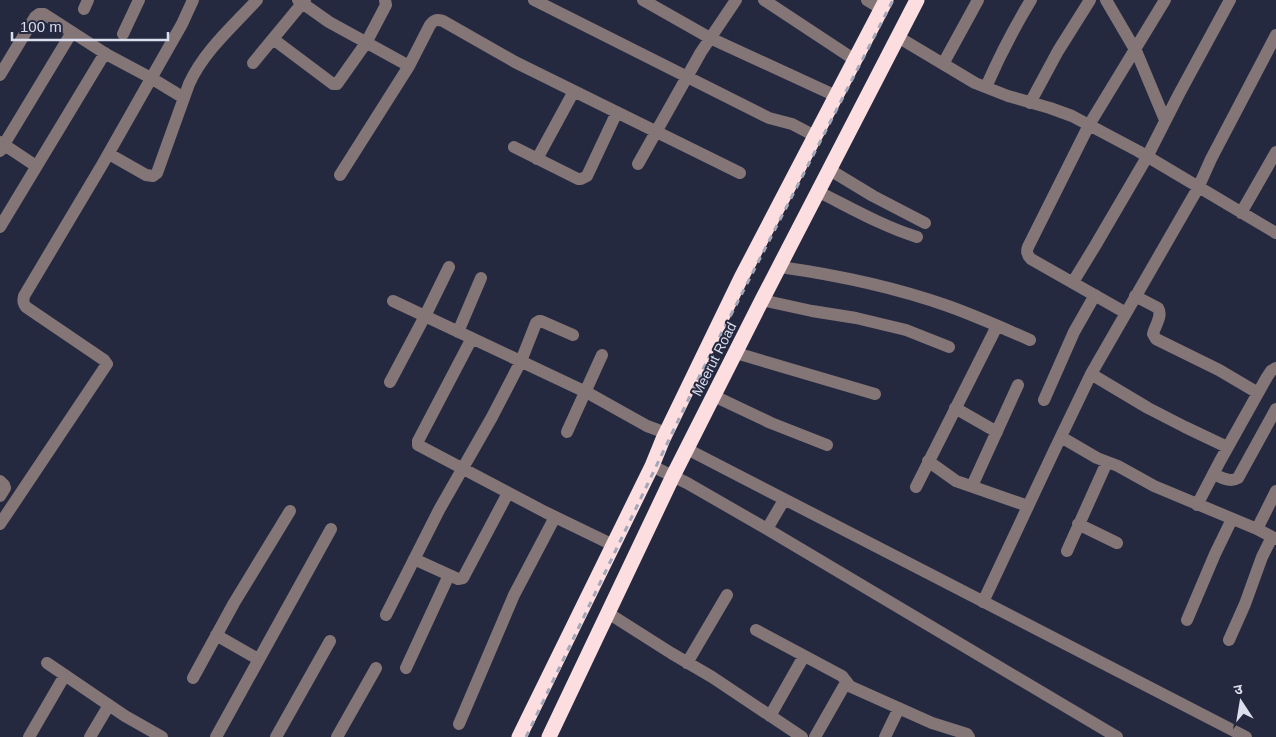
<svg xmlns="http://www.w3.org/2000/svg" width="1276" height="737" font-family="Arial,'Noto Sans Devanagari',sans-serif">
<rect width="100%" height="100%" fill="#252940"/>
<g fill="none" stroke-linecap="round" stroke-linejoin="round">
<path stroke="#847576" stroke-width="12" d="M298 0 329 22 409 66
M534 0 769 118 792 124 815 136
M643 0 710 38 836 96
M764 0 855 60
M867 0 882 9
M1106 0 1137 53 1165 120
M84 9 88 0
M123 34 139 0
M898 37 975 83 1008 96 1050 108 1072 116 1138 151 1276 233
M273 39 333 84H337L366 43 386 5 385 0
M253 63 305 0
M943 64 978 0
M0 75 35 17 39 14H44L106 54 151 78 184 98
M986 87C999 57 1014 28 1031 0
M1030 103 1058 51 1090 0
M0 142 36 166
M514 147 578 179H581L587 176 617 112
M0 151 72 32
M109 154 146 175 153 176 157 173 189 84C204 51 233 26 257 0
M537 159 574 91
M638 164 701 52 736 0
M830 170 873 196 925 223
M340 175 409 66 430 25C434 20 436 19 443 21L515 62 740 173
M819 192C851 208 882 226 917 237
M1241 213 1276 152
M0 227 105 53
M780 267C837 275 894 287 948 306 976 316 1003 328 1030 340
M1073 282 1095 246 1147 157 1179 94 1230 0
M1135 296 1158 308C1163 316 1155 325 1153 334L1156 339 1219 370 1258 393
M762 300 812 311 856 318 906 330 949 347
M393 301 588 393 647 426 666 433
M1126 313 1031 259C1027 255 1026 252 1028 247L1089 125 1165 0
M458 332 481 278
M472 338 418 441V445L545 512 613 545
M736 353 875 394
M1091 374 1148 408 1185 427 1227 447
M390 382 425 316 449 267
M714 396 771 423 827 445
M1044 400 1074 332 1095 295
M955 408 997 432
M567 432 602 355
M1061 437 1097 458 1118 466 1154 486 1257 529 1276 539
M687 449 1246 737
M928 461 956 481 1028 506
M652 466 687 483 767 529 1117 737
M1213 474C1221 477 1230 483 1238 478L1276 409
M0 481 4 485 5 488 0 496
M972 486 1018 385
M916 487 997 326
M1197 505 1220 461 1267 377 1271 371 1276 368
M0 524 107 364 104 360 26 307C23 303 23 301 24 296L102 165 182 24 193 0
M1078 524 1117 543
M767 529 784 500
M1257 529 1276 491
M1067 551 1107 462
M414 559 458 579 463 578 508 493
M983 602 1054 451 1091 374 1198 188 1211 159 1276 35
M608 613 671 653 712 677 802 737
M386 615 439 510 492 417 521 361 536 323 539 321H541L573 335
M1187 620 1215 554 1232 519
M756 630 842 676 849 685
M216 635 258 659
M1229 640 1245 604 1262 557 1272 537
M47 663 125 716 162 737
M687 663 727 595
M406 668 449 575
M193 678 234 603 290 511
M770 716 804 656
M459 724 514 595 555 517
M29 737 65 675
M90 737 109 705
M216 737 331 529
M276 737 330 641
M337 737 376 668
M815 737 844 686 847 685 932 723 967 734 969 737
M885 737 899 708"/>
<path stroke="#fcdee1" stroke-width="15" d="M519 737 652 466 663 439 741 278 886 0
M549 737 673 476 762 300 917 0"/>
<path stroke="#a3a7b8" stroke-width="3" stroke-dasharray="6 6" stroke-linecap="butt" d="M526 737 701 373 893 0"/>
</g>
<g text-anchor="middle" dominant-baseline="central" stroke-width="4" stroke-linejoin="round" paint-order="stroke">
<g font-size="14" fill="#dbdeed" stroke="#252940">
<text transform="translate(714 359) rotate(-63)">Meerut Road</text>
</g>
</g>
<g transform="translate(1241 702) rotate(348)" stroke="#252940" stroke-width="4" paint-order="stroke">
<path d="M0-4L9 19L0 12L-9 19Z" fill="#dbdeed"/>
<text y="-8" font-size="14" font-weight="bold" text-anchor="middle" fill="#dbdeed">उ</text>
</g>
<path d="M12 32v8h156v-8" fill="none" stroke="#dbdeed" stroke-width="2.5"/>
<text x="20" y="32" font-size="15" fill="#dbdeed" stroke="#252940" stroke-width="4" paint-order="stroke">100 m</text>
</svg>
